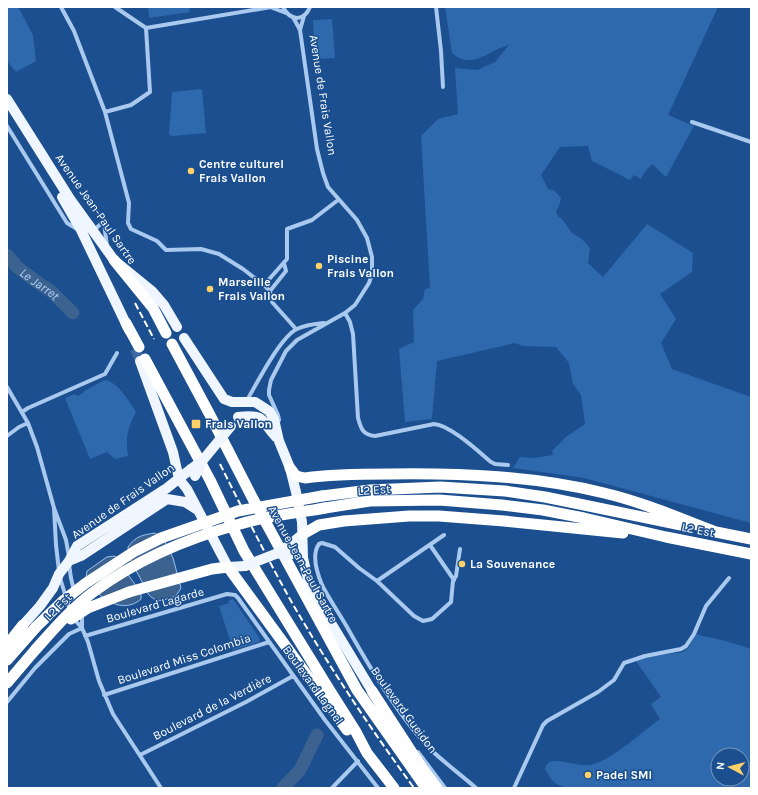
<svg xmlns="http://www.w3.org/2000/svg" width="758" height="795" font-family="Karla,sans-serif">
<rect width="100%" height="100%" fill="#1b4f8f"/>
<path fill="#2e69ad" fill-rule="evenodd" d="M7 7H18L33 35 36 61 16 72 7 61Z
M148 7H189L190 12 149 18Z
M445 7H718L668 115 694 126 666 177 652 164 644 173 641 179 634 175 630 180 592 161 588 146 560 147 541 175 548 189 555 191 561 198 559 206 556 211 558 216 563 220 572 233 582 239 590 248 588 263 603 277 647 224 693 253 692 272 660 294 676 319 661 343 672 369 751 397V523L584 478 513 468 520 457 534 458 553 455 552 451 566 437 585 424 581 395 573 384 569 363 556 347 523 346 515 343 437 361 432 419 405 422 399 349 414 342 413 310 423 299 425 289 430 288 421 136 438 119 458 114 455 68 477 70 495 62 509 45C488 50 473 71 452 53Z
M332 19 335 58 315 59 313 20Z
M202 89 206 133 172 136 169 134 172 92Z
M105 380C117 381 130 402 136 412 128 428 125 437 128 456L115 459 107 452 90 459 65 398 75 394 78 396 83 393 84 391Z
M233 599 260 639 259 642 233 650 219 606 229 603 228 601Z
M696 634C704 637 712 637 721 640 731 642 741 646 751 649V788H568C553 784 552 781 545 769 546 766 547 763 550 762 558 758 579 767 590 765 613 760 640 733 660 719L651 704 661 697 636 661 647 657 683 652 688 648ZM718 755H742V779H718Z"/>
<path fill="#3c6290" stroke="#9cc4f0" d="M155 533 164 540 173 558 181 588 176 596C164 600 158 604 149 595L129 557 128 547C136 536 142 535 155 533Z
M115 556 141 593V599C128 611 109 605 98 593 94 589 90 583 86 578L87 571 107 557Z"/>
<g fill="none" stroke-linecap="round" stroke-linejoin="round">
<g stroke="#3c6290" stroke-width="13">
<path id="s1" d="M7 255 17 267 34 280 52 292 73 313"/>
<path d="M283 788 300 770 317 735"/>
</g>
<path stroke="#3d69a0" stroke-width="10" stroke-dasharray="10 5" stroke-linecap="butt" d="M135 349 140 361"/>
<path stroke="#a9c9ee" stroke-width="4" d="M61 7 74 31 105 112 129 203 128 223 131 229 157 241 166 250 201 249 219 254 243 269 264 285 270 291 272 302 296 329
M115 7 146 28 271 7
M270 7 286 13
M283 7C290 21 304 22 310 7
M436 7 441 51 443 87
M300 30 304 16
M105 112 131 105 150 92 146 28
M692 122 751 142
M7 126 67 223 77 229
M103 216 107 246
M94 230 103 222
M264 285 287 259V229L312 220 338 200
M270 291 286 271 284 263
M345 313 350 322 353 334 358 418C361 429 363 435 375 436L434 424C450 425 478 451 491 462L495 464 508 465
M7 387 28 423 37 447 54 508 66 540 69 557
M246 402C256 385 280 337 297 329 305 325 315 324 324 323
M22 412 28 408 105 374 117 353
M279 420 278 415 269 395V390L271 380 286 351 297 340 345 313 355 305 369 283 372 274V257L367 238 357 220 328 187 323 173 317 149 300 30 293 17
M7 436 19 427 28 423
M54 508 56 545 59 571
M430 545 454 580
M460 549 456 576 453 581 451 602 432 619 423 621 414 616 377 581 359 568 335 547 322 543 319 544C311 555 317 573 322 585 329 599 339 613 347 627 370 668 395 710 427 746 442 761 460 774 476 788
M69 564 71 578 74 591
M60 578 70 610
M377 581 444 535
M73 618 82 628 88 642 99 681 113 714 161 788
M82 628V614
M85 636 227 594 235 595 238 598 325 720 378 788
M104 695 269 642
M7 702 35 668 69 634 82 628
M418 752 445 788
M140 755 246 702 293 676
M332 788 358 761
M514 788 543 725 547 721 598 692 614 680 624 663 645 656 681 649 686 646 694 634 706 606 729 578"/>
<path stroke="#f0f6ff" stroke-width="10" d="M7 99 70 199 114 260 152 291 164 305 177 327
M62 197 81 230 129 330
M184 338 224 399 232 402H255L269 411 274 419 279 441 290 468 296 492 302 522 303 558 308 579 325 613 372 691
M140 361 173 452 179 479 187 489 228 567 245 566
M238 417C267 414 260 420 276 437
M287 547 303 534
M69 561 81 556 167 499 185 502 196 509
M23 625 40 606 53 588 59 574 69 561 77 546 167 488 191 469"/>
<path stroke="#fff" stroke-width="11" d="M114 260 153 308 166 333
M126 323 139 347
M172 344 210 415 253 499 357 690 426 788
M145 359 210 480 244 551 330 691 356 732 367 753 394 788
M290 468 296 476 305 478C333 474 362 474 390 474 462 473 535 476 604 493 642 502 677 517 713 531
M322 496 370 490 440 487 505 491 545 497 686 526
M325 508 370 501 439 500 502 505 543 510 584 518 666 537 751 554
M706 530 751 539
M303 534 319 525 344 521 409 516H439L504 521 623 533
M129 592 212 569 228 567 347 730
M7 645 23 625
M7 660 36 627
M7 683 36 649
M372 691 422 768 437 788"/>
<path stroke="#fff" stroke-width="2" stroke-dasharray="7 3" stroke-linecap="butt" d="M135 303 154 339
M220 464C243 510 266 556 291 601 328 665 370 728 414 788"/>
<path stroke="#f0f6ff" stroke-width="10" d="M191 469 203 460 231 426
M195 476 202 462
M278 553 286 556 292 554
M245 566 278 553 287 547"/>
<path stroke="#fff" stroke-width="11" d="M71 619 88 608 129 592
M36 627 64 600 86 583 135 551 161 538 238 511 322 496
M36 649C54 629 71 609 92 593 136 560 188 538 240 524 266 516 298 513 325 508"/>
</g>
<g fill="#ffd166" stroke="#1b4f8f" stroke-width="1.5">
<circle cx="191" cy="171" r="4"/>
<circle cx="319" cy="266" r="4"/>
<circle cx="210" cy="289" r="4"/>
<rect x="191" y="419" width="10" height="10" rx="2"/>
<circle cx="462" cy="564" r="4"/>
<circle cx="588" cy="775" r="4"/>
</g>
<g text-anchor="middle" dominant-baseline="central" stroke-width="3" stroke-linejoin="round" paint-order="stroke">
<g font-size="12" fill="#fff" stroke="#1b4f8f">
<text transform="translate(323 95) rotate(81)">Avenue de Frais Vallon</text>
<text transform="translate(96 209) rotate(55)">Avenue Jean-Paul Sartre</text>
<text transform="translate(374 490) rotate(-4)">L2 Est</text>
<text transform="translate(123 501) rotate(-35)">Avenue de Frais Vallon</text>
<text transform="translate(698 530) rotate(11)">L2 Est</text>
<text transform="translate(303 564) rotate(61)">Avenue Jean-Paul Sartre</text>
<text transform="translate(155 605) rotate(-16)">Boulevard Lagarde</text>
<text transform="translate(58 607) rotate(-45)">L2 Est</text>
<text transform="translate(184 659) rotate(-18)">Boulevard Miss Colombia</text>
<text transform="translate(313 685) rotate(54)">Boulevard Lagnel</text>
<text transform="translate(212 707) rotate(-27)">Boulevard de la Verdière</text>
<text transform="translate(404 710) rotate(54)">Boulevard Gueidon</text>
</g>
<g font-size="12" font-weight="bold" fill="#fff" stroke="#1b4f8f" text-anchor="start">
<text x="199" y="164">Centre culturel<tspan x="199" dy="14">Frais Vallon</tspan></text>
<text x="327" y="259">Piscine<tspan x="327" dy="14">Frais Vallon</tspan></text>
<text x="218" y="282">Marseille<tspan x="218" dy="14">Frais Vallon</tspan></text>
<text x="205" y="424">Frais Vallon</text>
<text x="470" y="564">La Souvenance</text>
<text x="596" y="775">Padel SMI</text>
</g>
<g font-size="13" font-style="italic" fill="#b5d3f5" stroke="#1b4f8f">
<text stroke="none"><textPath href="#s1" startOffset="44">Le Jarret</textPath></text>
</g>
</g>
<rect width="758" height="795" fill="none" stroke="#ffffff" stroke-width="16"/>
<g transform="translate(730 767) rotate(277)"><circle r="19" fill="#1b4f8f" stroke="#7695bc"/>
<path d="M0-3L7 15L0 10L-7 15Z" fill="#ffd166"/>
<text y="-6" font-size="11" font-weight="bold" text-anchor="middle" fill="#ffffff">N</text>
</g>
</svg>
